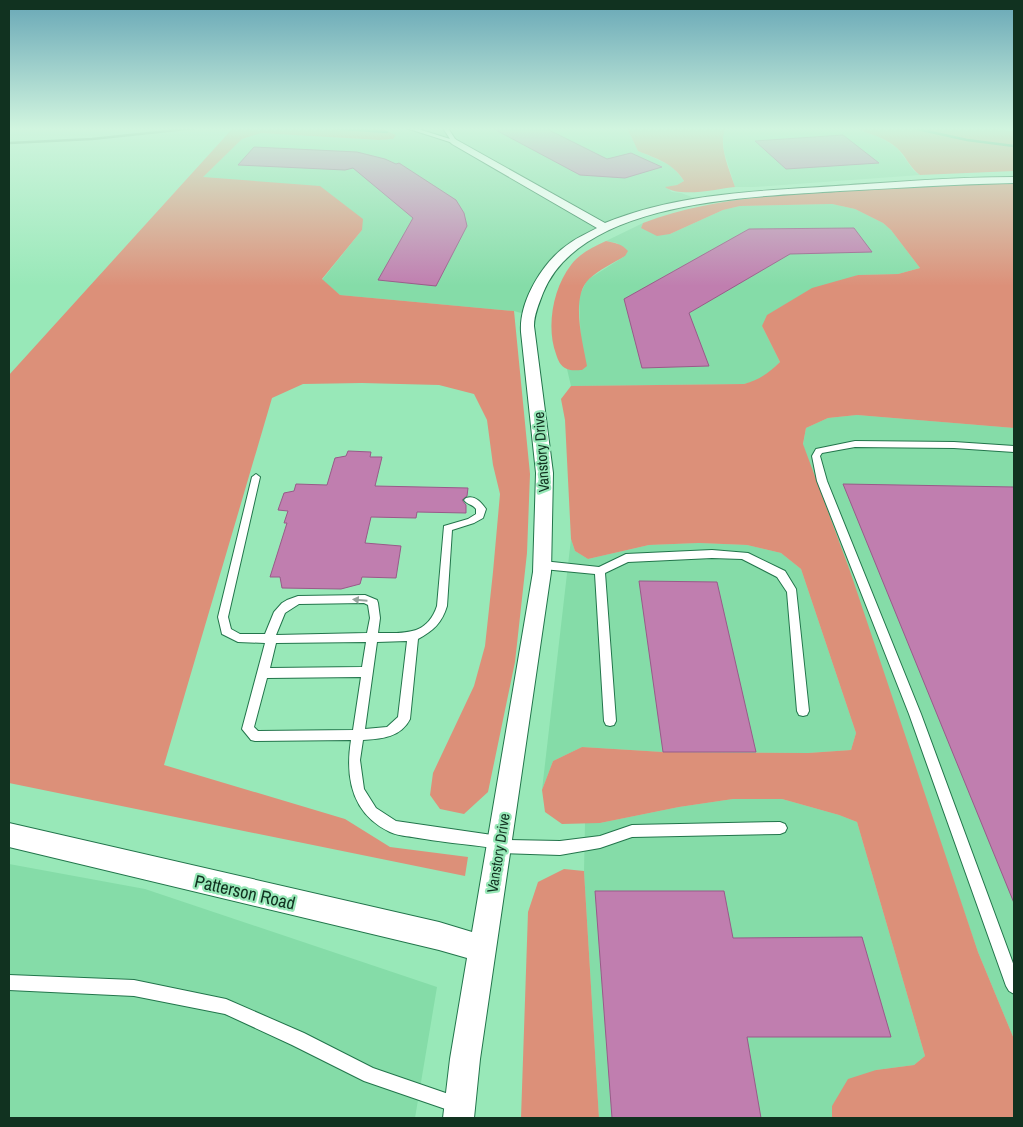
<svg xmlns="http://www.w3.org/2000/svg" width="1023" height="1127" font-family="'Archivo Narrow',sans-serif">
<rect width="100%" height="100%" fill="#98e8b8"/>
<path fill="#85dca8" d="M380 128H627L638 151 672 166 684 181 677 185 666 187 672 192 681 193 700 200 623 220 562 255 528 315 514 311 340 295 322 280 362 230 202 177 242 139 261 133 379 140 393 139 390 131Z
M726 128H853L879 137 897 148 914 171 920 175 754 187H735L724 151 723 133Z
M832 204 855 209 883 223 891 230 920 268 898 274 858 275 762 326 780 362 766 376 752 382 744 384 571 386 567 369 582 370 579 297 587 280 625 256 617 243 606 241 643 223 641 228 670 234 723 210 740 206Z
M857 415 1014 428V1039L978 952 803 445 806 428 828 418Z
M571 539 575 551 588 559 649 545 699 543 747 545 781 553 801 569 856 733 851 750 808 753 663 752 582 747 553 761 542 790Z
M733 799H782L839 815 857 822 925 1056 914 1065 876 1070 832 1106V1118H599L584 871 585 823H600L679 807Z
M9 864 145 889 437 987 415 1118H9Z"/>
<path fill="#dc9079" d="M233 128H380L396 135 393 139 379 140 261 133 242 139 203 177 320 186 363 219 362 230 322 279 340 295 514 311 530 474 527 553 515 662 488 792 464 814 440 809 430 795 433 773 474 686 485 646 493 572 500 494 493 465 487 420 474 394 439 385 362 383 303 384 272 398 164 765 345 819 390 847 468 857 465 876 9 783V375Z
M627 128H726C717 144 730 171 735 187 716 189 681 198 665 187L677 185 684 181C672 162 657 159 638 151Z
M853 128H993L1014 131V171L920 175C910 168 906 156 897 148 885 137 867 133 853 128Z
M1014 183V428L857 415 828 418 806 428 803 444 850 571 978 952 1014 1039V1118H832V1106L848 1079 876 1070 914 1065 925 1056 857 822 839 815 782 799H733L679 807 600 823 562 824 545 812 542 790 553 761 582 747 663 752 808 753 851 750 856 733 801 569 781 553 747 545 699 543 649 545 588 559 575 551 571 539 565 420 561 399 571 386 744 384C759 380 769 373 780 362L762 326 767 315 812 288 858 275 898 274 920 268 891 230 883 223 855 209 832 204 740 206 723 210 670 234 657 236 641 228 643 223C719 194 802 194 882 189 925 186 971 180 1014 183Z
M606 241C616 243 622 244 628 251L625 256C613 263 599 270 589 279 570 297 583 343 587 366L582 370C578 370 571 371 567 369 560 366 558 360 556 354 546 327 553 288 571 265 580 253 593 247 606 241Z
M564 869 584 871 599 1118H521L528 912 538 882Z"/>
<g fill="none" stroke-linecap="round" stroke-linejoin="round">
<path stroke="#49946a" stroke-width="2.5" d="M330 128 387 132
M913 128 967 140 1014 146
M9 143 92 139 196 128"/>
</g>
<path fill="#c07eaf" stroke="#995a89" d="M492 128H545L607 159 631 153 662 167 625 178 580 175Z
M843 135 879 163 786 169 755 141Z
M254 147 357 152 385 159 396 164 399 163 456 200 464 213 467 226 436 286 378 280 413 218 353 168 345 170 238 165Z
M854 228 872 252 790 254 689 313 709 366 642 368 624 299 749 229Z
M348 451 371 452 370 457H382L375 486 468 488 467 496 462 500 466 505V513L417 512 416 518 371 517 365 543 401 546 396 578 362 577 360 584 341 589 282 588 280 577H270L287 523H284L288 511 278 510 284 493 294 491 296 484 327 485 335 458 346 456Z
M843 484 1014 487V903Z
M639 581 717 582 756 752H663Z
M595 891H724L733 938 862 937 891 1037H747L761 1118H612Z"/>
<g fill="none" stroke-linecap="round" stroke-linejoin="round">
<defs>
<path id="lane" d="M406 128H415L450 139 443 128H448L457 142 453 143Z
M855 441 954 442 1014 446V452L954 448 855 447 822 453 820 456 827 481 921 714 1014 966V994L1009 991 1006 986 909 714 817 481 812 456 816 449Z
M256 474 260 477 228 617 231 629 240 634H265L274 612 282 603 287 600 298 596 365 595 377 600 378 603 380 618 378 633C404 633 427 636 437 606L444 526 468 519 476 514V509C473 504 467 505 464 500L466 498C475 495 481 502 486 509L483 518 474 523 452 530 447 606C442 623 433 631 418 639L410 719C401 737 382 739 363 740L360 760 364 789 376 808 396 821 499 836 505 840 560 841 600 836 632 825 780 822 785 824 787 828 785 832 780 834 632 837 600 848 560 855 499 853 494 851 493 848C466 844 439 842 412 837 405 836 396 835 390 832 352 814 345 778 351 740L255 741 251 740 242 729 265 643 238 642 222 634 218 617 252 477ZM364 603 368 605 370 618 367 633 276 635 285 613 299 604ZM407 641 398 717 387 727 365 729 377 642ZM366 642 362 667 270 668 276 643ZM361 677 353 730 258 731 254 727 267 678Z
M712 550 748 553 785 571 796 589 809 711 807 715 803 716 799 715 797 711 787 592 777 577 742 559 712 558 628 562 605 573 616 721 614 725 610 726 606 725 604 721 595 574 543 569 538 565 539 562 543 561 599 567 626 554Z
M9 975 134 980 226 999 304 1033 373 1068 463 1099 465 1105 463 1111 457 1113 364 1081 292 1045 225 1014 134 996 9 990Z"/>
<path id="street" d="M455 139 605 223C678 193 759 191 836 186 895 182 955 177 1014 177V183C956 184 898 188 840 191 754 197 581 199 543 293 539 304 534 314 534 326L553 473 551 572 480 1059 474 1118H443L450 1059 467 958 439 950 9 847V823L439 922 472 932 533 572 536 473 521 332C519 300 544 260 570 243 578 237 588 233 597 228L452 144 450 142Z"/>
</defs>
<use href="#lane" stroke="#22754b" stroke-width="2"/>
<use href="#street" stroke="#22754b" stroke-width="2"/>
<use href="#lane" fill="#fff" fill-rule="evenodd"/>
<use href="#street" fill="#fff" fill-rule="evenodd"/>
</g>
<defs><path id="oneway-solid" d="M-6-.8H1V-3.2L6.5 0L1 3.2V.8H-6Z" transform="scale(1.25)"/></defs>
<use fill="#94a39b" href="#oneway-solid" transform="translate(360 600) rotate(-175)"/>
<linearGradient id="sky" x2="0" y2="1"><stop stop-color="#68a7b6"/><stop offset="0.45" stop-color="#d1f5df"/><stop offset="1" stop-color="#d1f5df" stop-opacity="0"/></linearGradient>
<rect width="1023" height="286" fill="url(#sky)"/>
<g text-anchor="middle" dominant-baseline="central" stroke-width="4.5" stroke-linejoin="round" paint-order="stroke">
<g font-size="15" fill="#113220" stroke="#98e8b8">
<text transform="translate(541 452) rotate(-94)">Vanstory Drive</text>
<text transform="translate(498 853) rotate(-81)">Vanstory Drive</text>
</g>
<g font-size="18" fill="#113220" stroke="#98e8b8">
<text transform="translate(245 892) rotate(13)">Patterson Road</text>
</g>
</g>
<rect width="1023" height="1127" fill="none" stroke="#113220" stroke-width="20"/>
</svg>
